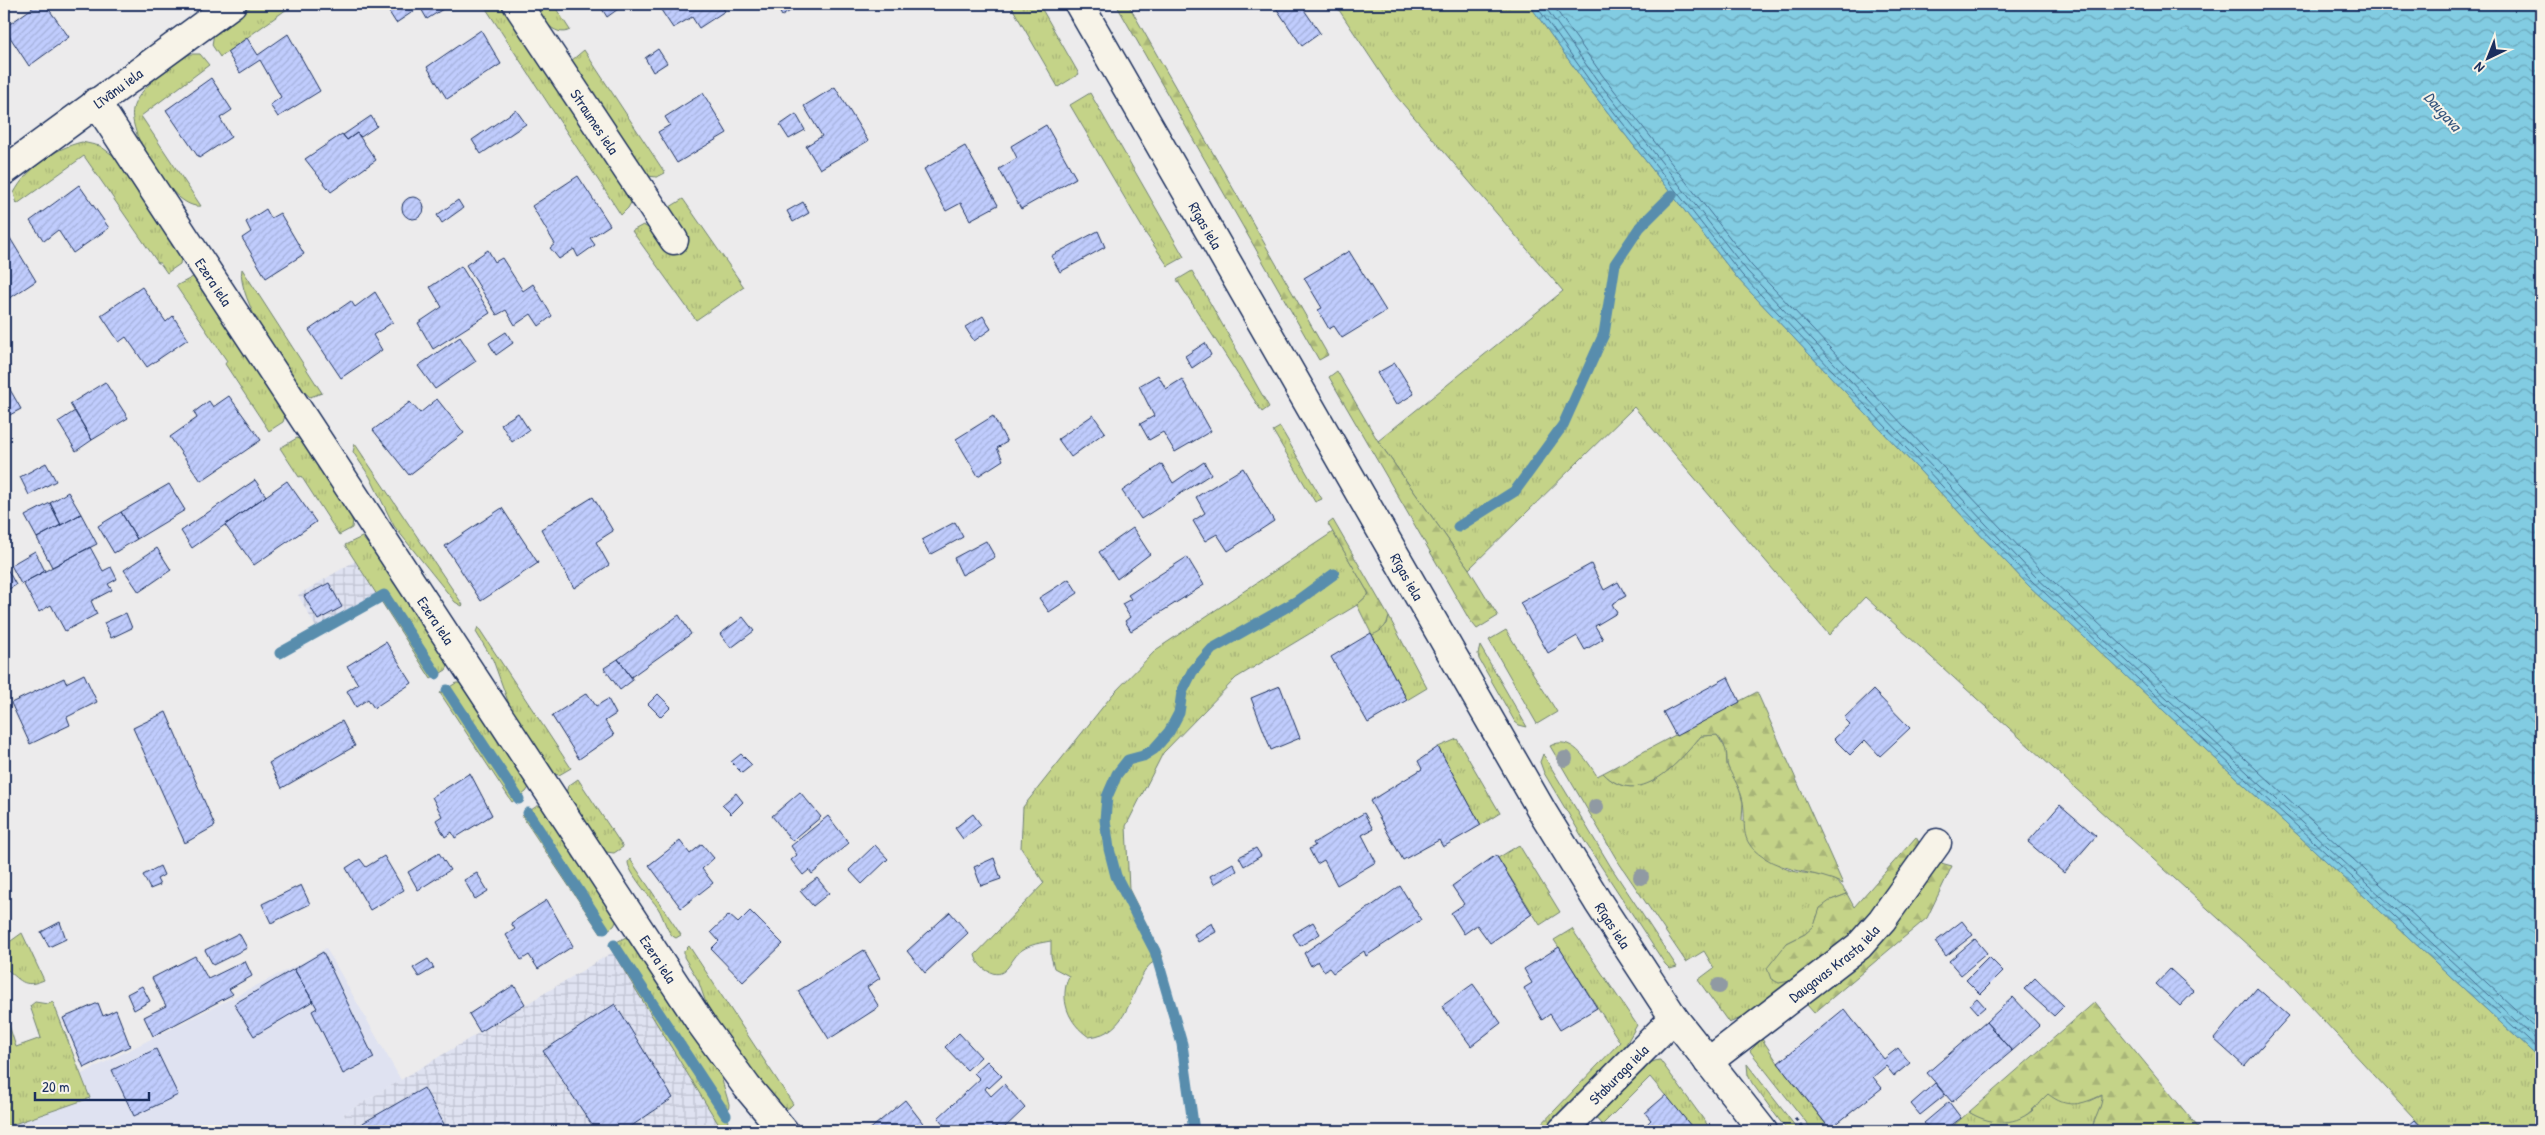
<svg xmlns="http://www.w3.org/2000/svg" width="2545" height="1135" font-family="'Patrick Hand',sans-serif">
<defs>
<pattern id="industrial-grid" width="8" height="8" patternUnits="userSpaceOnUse" patternTransform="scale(1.25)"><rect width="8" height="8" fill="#dfe2f1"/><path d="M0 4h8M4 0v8" fill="none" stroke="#bfc2d1"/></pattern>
<pattern id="grass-tufts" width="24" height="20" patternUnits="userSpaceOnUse" patternTransform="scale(1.25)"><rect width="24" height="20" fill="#c4d388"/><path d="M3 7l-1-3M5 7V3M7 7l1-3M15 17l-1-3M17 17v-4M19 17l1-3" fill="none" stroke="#a8b578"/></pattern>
<pattern id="forest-firs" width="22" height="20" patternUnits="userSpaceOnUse" patternTransform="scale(1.25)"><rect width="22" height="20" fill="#c4d388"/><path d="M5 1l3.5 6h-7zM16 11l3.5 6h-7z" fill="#a8b578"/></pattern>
<pattern id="water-waves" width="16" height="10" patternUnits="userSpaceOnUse" patternTransform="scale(1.25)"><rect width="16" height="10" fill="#82cce2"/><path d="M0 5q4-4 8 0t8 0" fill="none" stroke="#6aa6ba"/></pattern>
<pattern id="building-hatch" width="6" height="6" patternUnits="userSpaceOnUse" patternTransform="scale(1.25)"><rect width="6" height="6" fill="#c0ccfd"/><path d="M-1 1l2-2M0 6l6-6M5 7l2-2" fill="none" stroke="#a4b0db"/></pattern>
</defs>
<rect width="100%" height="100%" fill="#ecebec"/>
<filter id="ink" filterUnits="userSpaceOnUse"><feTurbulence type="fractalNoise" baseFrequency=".02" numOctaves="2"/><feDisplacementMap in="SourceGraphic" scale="10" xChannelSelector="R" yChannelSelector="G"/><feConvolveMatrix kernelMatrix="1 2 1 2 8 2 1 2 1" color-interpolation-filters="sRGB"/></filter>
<g filter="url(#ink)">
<path fill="#dfe2f1" d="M326 948 401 1080 344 1114 353 1131H10L8 1126 90 1099 82 1074 303 962Z"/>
<path fill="url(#industrial-grid)" d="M355 561 376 595 317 629 298 595Z
M613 952 719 1125V1131H353L344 1114Z"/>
<path fill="url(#grass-tufts)" stroke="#708173" d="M254 4H294L220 57 212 45 214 33Z
M483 4H508L633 199 628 208 621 215Z
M530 4H553L570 30C554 39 538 14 530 4Z
M1010 4H1039L1079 74 1058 87Z
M1335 4H1529L1588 87 1738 279 2028 585 2541 1060V1131H2426L2285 979 1865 597 1829 635 1634 407 1469 569 1378 441 1563 291 1396 96Z
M584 50 665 173 657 177 647 176 571 61Z
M190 54H200L209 65 141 116 201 206C174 211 127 134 133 109 137 89 172 64 190 54Z
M1090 93 1184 257 1168 266 1146 234 1070 105Z
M82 142 100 146 114 156 181 258 180 264 167 273 160 263H158L84 156 17 204 14 193C27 168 55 148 82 142Z
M683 199 744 287 696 320 632 231 643 225 652 230 670 207Z
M242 269 322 393 310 397C289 381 235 295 242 269Z
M1192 271 1269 407 1262 412 1177 280Z
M193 277 286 413 283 422 269 431 225 364 227 361 176 286Z
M1280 427 1322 499 1315 502 1273 431Z
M297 438 303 442 353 519 352 528 339 535 301 476 299 477 280 448Z
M355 444 463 605 462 606 455 602 394 526 370 477 353 452Z
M1333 532 1369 594 1357 605 1236 678 1163 753 1126 826 1129 889 1163 957C1158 960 1150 963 1147 968 1129 993 1129 1033 1089 1037 1068 1023 1059 999 1069 976L1054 968 1051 956V941C1040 943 1031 944 1022 950 1010 958 1007 980 990 972 982 969 977 963 975 955L1044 883 1021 848 1023 807 1113 694 1157 649Z
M362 537 398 581 449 664 446 670 431 679 345 545Z
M1389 617 1427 688 1407 700 1372 635 1387 624Z
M478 627 571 768 559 775 553 774 513 715 493 660 476 632Z
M1480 646 1527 727 1519 725 1515 722 1479 659 1478 654Z
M456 683H463L530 786 526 792 512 802 440 693Z
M1717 735 1726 749 1727 765 1738 784 1743 803 1742 820C1751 831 1769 859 1779 865 1800 880 1834 866 1847 894L1831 900 1817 916 1815 926 1805 934 1787 943 1810 972 1746 1016 1729 1023 1698 980 1714 968 1704 951 1686 962 1617 860 1550 746C1571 734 1586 759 1597 776L1603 773C1638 810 1678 763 1701 736Z
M1457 739 1500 813 1481 825 1438 747Z
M1543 754 1611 867 1677 967 1670 969 1665 964 1587 845 1544 773 1540 762Z
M578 779 623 847 614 853 606 852 601 848 566 793 568 786Z
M537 806H542L617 920 614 926 601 934 522 816Z
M1519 845 1560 912 1540 925 1498 858Z
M630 859 681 935 676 938C667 935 664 917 658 908 651 898 628 872 628 862Z
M1572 929 1637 1025 1625 1046 1547 1131H1535L1620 1042 1554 940Z
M22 933 44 980C23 989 21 980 4 967V946Z
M626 937 630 938 705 1048 721 1077 729 1104 727 1131H719V1125L609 946Z
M689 946 793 1104 789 1108H783L776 1103 724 1035 707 1006 698 980 684 957V951Z
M35 1002 48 1004 53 1002 90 1098 8 1126 10 1131H7L4 1122V1009L16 1047 41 1038 30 1006Z
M1762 1039 1778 1063 1828 1127 1823 1131H1813L1750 1051Z
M1660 1060 1712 1131H1695L1650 1077 1602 1125 1594 1116C1608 1101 1640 1061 1660 1060Z
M1747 1064 1799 1131H1789L1786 1129 1752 1083 1748 1075Z
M2048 1094 2090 1101 2103 1095C2103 1107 2094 1119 2091 1131H1947L1969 1112C1984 1122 2017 1124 2032 1111 2037 1106 2042 1099 2048 1094Z"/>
<path fill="url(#forest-firs)" stroke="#708173" d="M1116 4H1128L1328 355 1319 360Z
M1337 371 1378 441 1469 569 1498 616 1477 629 1469 619 1329 377Z
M1333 520 1389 617C1386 627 1382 631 1372 635L1357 605 1369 594 1328 524Z
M1757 692 1843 884C1817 871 1787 873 1763 857 1737 840 1747 824 1743 802 1741 789 1733 778 1728 767 1726 761 1728 754 1725 748 1724 743 1720 739 1717 735L1701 736C1677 764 1639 810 1603 773Z
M1916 837 1921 846 1875 914 1810 972 1791 981 1779 983 1771 979 1767 968 1787 943 1805 934 1814 926 1820 908 1831 900 1847 894 1854 907Z
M1941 863 1952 866 1927 918 1814 1013 1807 1005 1860 957 1934 865Z
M2095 1002 2201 1131H2091C2094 1119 2103 1106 2102 1095 2081 1105 2067 1109 2048 1094 2042 1099 2037 1106 2031 1111 2014 1127 1987 1124 1969 1112Z"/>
<path fill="#c4d388" stroke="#708173" d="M1506 630 1557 712 1537 724 1489 640Z"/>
<path fill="url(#water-waves)" stroke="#598dad" d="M1529 4H2541V1060L2028 585 1738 279 1588 87Z"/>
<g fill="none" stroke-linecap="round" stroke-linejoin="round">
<path stroke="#446e93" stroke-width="1" d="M1535 4 1592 84 1742 275 2032 581 2541 1052
M1543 4 1597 80 1747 271 2036 577 2541 1044
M1552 4 1603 76 1752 266 2042 571 2541 1033"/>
<path stroke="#598dad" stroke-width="11" d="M1458 527 1515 491 1563 425 1604 334 1615 264 1640 227 1672 195
M280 653 384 595 436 674
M447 690 519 799
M528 813 604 929
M614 945 726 1115
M1194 1131 1182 1044 1155 951 1116 876 1109 849 1105 820 1107 797 1117 774 1128 760 1143 756 1154 749 1169 732 1179 713 1182 692 1192 672 1212 649 1297 601 1334 574"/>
</g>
<path fill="url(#building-hatch)" stroke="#1b2f5e" d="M38 4H45L69 37 29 66 4 28Z
M384 4H451L427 19 420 7 396 23Z
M599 4H625L607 17Z
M657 4H720L725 11 699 28 692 17 673 28Z
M775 4H802L782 16Z
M1276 4H1300L1320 33 1302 46 1274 5Z
M481 30 501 64 447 99 427 67Z
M288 34 320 91 278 117 270 105 281 97 260 60 240 73 227 52 247 38 258 55Z
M658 49 667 63 653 72 645 58Z
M211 78 232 110 220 118 231 137 199 158 166 110Z
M835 87 868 141 820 169 806 146 822 136 804 106Z
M703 93 727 133 677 163 658 132 670 125 665 117Z
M516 110 526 124 481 154 472 140Z
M796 114 805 130 789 139 780 125Z
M371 116 377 126 361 137 357 133 347 140 343 135Z
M1046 125 1076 178 1021 209 999 169 1017 158 1011 146Z
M357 133 376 160 331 192 305 159 342 134 347 140Z
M965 146 998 205 970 220 961 203 946 211 924 169Z
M578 176 610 225 590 238 595 245 578 257 574 249 559 259 550 248 555 244 532 206Z
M79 185 109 228 73 253 58 230 44 241 30 221Z
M402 208a11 11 0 1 1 22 0a11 11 0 1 1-22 0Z
M458 200 463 208 442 223 437 215Z
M803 202 809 213 793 222 787 211Z
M266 209 271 218 280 213 304 254 266 278 242 238 251 232 246 222Z
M4 228 36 281 10 298 4 287Z
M1098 231 1105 247 1060 272 1051 256Z
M488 250 495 262 502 258 523 291 533 284 552 316 539 326 531 314 515 325 506 310 497 315 466 265Z
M1349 251 1386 311 1342 338 1334 326 1329 329 1318 310 1322 308 1304 278Z
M461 266 490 313 433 349 418 323 442 307 430 287Z
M142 287 166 322 173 316 188 339 147 367 126 337 119 342 101 315Z
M375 292 393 322 373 335 382 350 341 378 309 330 351 301 355 307Z
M983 316 991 329 974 341 965 327Z
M506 332 513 343 496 355 489 343Z
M460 337 476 361 435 389 418 366Z
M1205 343 1211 355 1192 368 1185 356Z
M1395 363 1414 394 1396 405 1377 373Z
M1158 375 1166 389 1182 379 1211 431 1175 452 1163 432 1149 440 1140 424 1154 416 1139 386Z
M105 382 128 418 92 440 70 404Z
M8 386 21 409 4 418V388Z
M229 396 261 440 201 481 170 437 197 418 194 412 209 401 213 407Z
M437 399 464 433 409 475 373 430 410 402 420 413Z
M75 411 92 440 76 451 58 422Z
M518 413 529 430 512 442 501 424Z
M1093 415 1105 432 1071 457 1058 439Z
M993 416 1007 442 997 448 1003 460 978 476 956 439Z
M1204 462 1211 474 1141 519 1122 491 1162 464 1173 483Z
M46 463 56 481 29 495 20 477Z
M1243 468 1274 521 1228 551 1217 534 1205 541 1193 521 1205 513 1196 497Z
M255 480 266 496 192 548 181 531Z
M287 481 316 522 254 565 225 525Z
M169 484 185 510 137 539 121 512Z
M68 492 81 514 61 525 50 503Z
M593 497 613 531 596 542 609 565 574 588 541 529Z
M50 503 61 525 37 538 25 516Z
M502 508 538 563 481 601 445 546Z
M121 512 137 539 114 553 98 526Z
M81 514 97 544 52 567 37 538Z
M4 520 11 538 4 541Z
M955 522 963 537 930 555 922 540Z
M1133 528 1150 554 1117 579 1099 552Z
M986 541 995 557 962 575 954 558Z
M90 547 103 571 111 567 117 579 108 584 112 590 91 601 97 614 65 631 51 605 39 612 23 583Z
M157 548 171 570 139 592 124 570Z
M35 551 45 571 21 584 11 565Z
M1187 557 1204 585 1131 631 1125 621 1130 617 1122 604 1131 599 1128 595Z
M1591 564 1604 590 1618 582 1626 596 1612 604 1617 613 1595 626 1603 639 1585 650 1577 636 1548 653 1520 603Z
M6 567 16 585 4 592V569Z
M1069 579 1078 593 1049 612 1039 598Z
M329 583 342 607 318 620 304 596Z
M126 613 132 628 111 638 104 623Z
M679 615 691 634 631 677 618 659Z
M743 617 754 631 731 648 720 634Z
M1371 633 1407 700 1368 723 1331 657Z
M386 642 412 683 374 708 368 699 356 707 347 691 358 684 347 666Z
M618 659 633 680 620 690 604 668Z
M84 674 97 702 67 717 70 725 30 744 11 703 64 678 66 683Z
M1728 677 1740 702 1676 736 1663 712Z
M1280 686 1300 738 1271 750 1251 698Z
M1873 690 1910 728 1880 756 1865 740 1850 755 1834 739 1850 724 1844 718Z
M587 693 596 706 608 699 616 714 605 721 614 735 579 759 552 716Z
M658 694 671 707 661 717 648 704Z
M166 712 215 826 185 843 133 728Z
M342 721 355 746 282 788 269 763Z
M1438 747 1481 825 1443 847 1439 840 1403 860 1370 801 1422 769 1418 761Z
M741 754 752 765 742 773 731 762Z
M470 773 492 815 455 838 452 832 445 837 436 820 442 816 432 797Z
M800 792 821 817 792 841 772 816Z
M736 793 743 802 731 814 722 805Z
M2060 805 2096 836 2064 873 2028 842Z
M1364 813 1373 829 1362 835 1376 862 1337 885 1324 860 1317 864 1309 849 1315 846 1313 843Z
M973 814 981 825 963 839 955 828Z
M828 816 849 843 812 874 809 870 803 875 791 860 797 855 791 846Z
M680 841 690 854 702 844 714 858 702 869 713 883 681 908 649 865Z
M875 845 888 859 862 884 849 870Z
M1256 848 1261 856 1244 866 1239 857Z
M439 853 450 870 418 890 408 872Z
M1496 855 1532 914 1490 943 1477 925 1464 934 1451 913 1464 904 1452 886Z
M384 856 404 890 370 910 346 868 360 859 366 867Z
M994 858 1001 879 981 886 974 867Z
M1233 863 1237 871 1214 884 1210 876Z
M160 866 164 875 157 879 160 885 150 889 143 875Z
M477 873 488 891 475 899 464 880Z
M817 878 829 893 813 906 800 891Z
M301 885 310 904 271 923 262 904Z
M1400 886 1421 920 1366 956 1364 951 1333 973 1329 968 1324 971 1318 961 1311 966 1304 953Z
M547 900 573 946 538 969 529 955 521 960 506 935 515 929 511 923Z
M750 911 783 944 743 982 711 949 719 941 711 932 729 915 738 923Z
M950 912 968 933 925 973 907 951Z
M1962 921 1973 935 1946 956 1935 942Z
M60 922 66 939 49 947 41 932Z
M1313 922 1320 934 1300 946 1293 934Z
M1212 923 1216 932 1198 942 1194 934Z
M239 933 247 948 213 965 205 950Z
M1975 939 1987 953 1961 975 1949 961Z
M1559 947 1597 1008 1560 1030 1550 1014 1542 1020 1524 988 1532 983 1524 969Z
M864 950 880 978 867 987 879 1007 829 1039 798 991Z
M323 952 374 1058 343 1074 312 1011 317 1008 294 969Z
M195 956 208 979 245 961 252 976 229 989 233 994 153 1036 144 1017 166 1006 152 978Z
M1989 957 2003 971 1980 994 1966 980Z
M428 959 434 968 419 977 413 968Z
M294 969 313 1001 254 1036 234 1004Z
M2170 969 2194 991 2180 1006 2156 984Z
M2035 978 2064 1006 2054 1016 2024 989Z
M1473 984 1501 1023 1471 1046 1442 1006Z
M514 985 525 1004 480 1032 469 1014Z
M142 986 150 1001 134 1010 127 994Z
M2257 988 2289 1016 2244 1066 2214 1039Z
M2013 997 2040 1026 2012 1051 1986 1022Z
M1977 998 1985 1007 1978 1013 1970 1004Z
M98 1003 103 1016 116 1010 130 1046 84 1068 63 1018Z
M615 1004 673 1098 624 1131H596L543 1051Z
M1844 1009 1884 1059 1898 1048 1910 1063 1894 1076 1886 1066 1873 1077 1882 1088 1830 1129 1778 1063Z
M1986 1022 2012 1051 1952 1102 1927 1073Z
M959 1033 981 1057 967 1070 945 1047Z
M156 1049 178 1095 134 1116 112 1070Z
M987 1061 1002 1076 989 1088 987 1086 985 1089 991 1096 1004 1084 1025 1108 1001 1131 996 1126 990 1131 979 1129 976 1131H950L938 1118 980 1079 974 1073Z
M1935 1083 1945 1095 1920 1115 1911 1104Z
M424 1088 444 1124 432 1131H355L354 1128Z
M1666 1095 1695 1131H1644L1642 1129 1651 1120 1645 1113Z
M905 1100 929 1131H868Z
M1949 1102 1961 1118 1944 1131H1931L1924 1123Z
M2415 1120 2425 1131H2402Z"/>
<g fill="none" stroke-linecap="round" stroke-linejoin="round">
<defs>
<g id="minor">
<path id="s1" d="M517 4 674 240"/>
<path id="s2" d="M96 102 702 1025 747 1087 784 1131"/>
<path id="s3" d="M4 171 232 4"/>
<path id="s4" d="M1708 1062 1859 946 1882 920 1937 843"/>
<path id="s5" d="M1562 1131 1674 1018"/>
</g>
<g id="secondary">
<path id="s6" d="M1079 4 1542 811 1598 902 1674 1018 1763 1131"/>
</g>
</defs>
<use href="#minor" stroke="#1b2f5e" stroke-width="31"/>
<use href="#secondary" stroke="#1b2f5e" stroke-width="31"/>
<path stroke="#1b2f5e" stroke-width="3" stroke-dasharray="4 4" stroke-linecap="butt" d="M1795 1118 1805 1131"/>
<use href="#minor" stroke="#f7f3e8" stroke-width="28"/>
<use href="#secondary" stroke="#f7f3e8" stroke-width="28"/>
</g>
<g fill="#909aa3">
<circle cx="1565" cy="759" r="8"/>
<circle cx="1596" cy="807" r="8"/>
<circle cx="1641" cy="877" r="8"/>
<circle cx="1719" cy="986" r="8"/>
</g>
</g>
<g text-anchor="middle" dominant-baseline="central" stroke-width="4" stroke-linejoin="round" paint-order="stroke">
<g font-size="15" fill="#1b2f5e" stroke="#f7f3e8">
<text stroke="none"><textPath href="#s3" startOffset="141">Līvānu iela</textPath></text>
<text stroke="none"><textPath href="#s1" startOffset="141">Straumes iela</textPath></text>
<text stroke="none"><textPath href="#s6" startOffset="255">Rīgas iela</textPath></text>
<text stroke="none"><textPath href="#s2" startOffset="215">Ezera iela</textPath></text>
<text stroke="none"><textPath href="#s6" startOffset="660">Rīgas iela</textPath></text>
<text stroke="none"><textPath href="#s2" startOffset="620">Ezera iela</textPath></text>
<text stroke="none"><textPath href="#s6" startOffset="1065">Rīgas iela</textPath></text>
<text stroke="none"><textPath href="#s2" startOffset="1025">Ezera iela</textPath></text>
<text stroke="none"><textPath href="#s4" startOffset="160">Daugavas Krasta iela</textPath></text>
<text stroke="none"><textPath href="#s5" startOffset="80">Staburaga iela</textPath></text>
</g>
<g font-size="16" font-style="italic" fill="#35567f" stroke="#f7f3e8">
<text transform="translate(2443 111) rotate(48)">Daugava</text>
</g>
</g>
<rect width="2545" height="1135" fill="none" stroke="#f7f3e8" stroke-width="20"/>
<rect x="10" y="10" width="2525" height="1115" fill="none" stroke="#1b2f5e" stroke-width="2" filter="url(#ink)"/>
<g transform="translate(2488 58) rotate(223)" stroke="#f7f3e8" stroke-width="4" paint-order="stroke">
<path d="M0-4L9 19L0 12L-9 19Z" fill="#1b2f5e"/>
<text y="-8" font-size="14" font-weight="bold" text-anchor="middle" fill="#1b2f5e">N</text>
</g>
<path d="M35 1092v8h114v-8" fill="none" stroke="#1b2f5e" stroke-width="2.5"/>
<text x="42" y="1092" font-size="15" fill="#1b2f5e" stroke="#f7f3e8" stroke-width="4" paint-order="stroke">20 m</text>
</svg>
